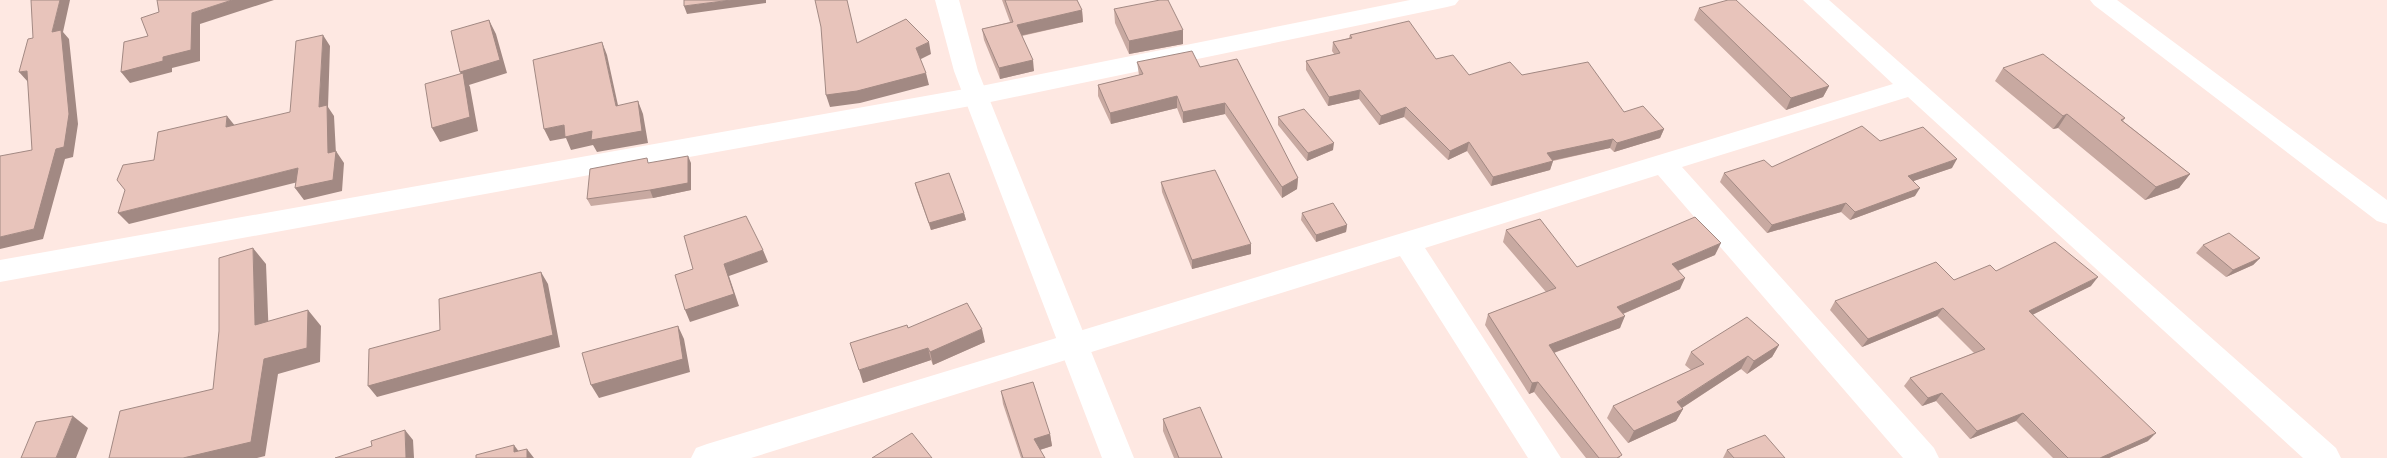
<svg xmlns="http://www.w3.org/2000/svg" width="2387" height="458" font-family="'DejaVu Sans',sans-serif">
<rect width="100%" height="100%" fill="#fee8e2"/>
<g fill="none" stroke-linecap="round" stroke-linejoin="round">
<path fill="#fff" fill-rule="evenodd" d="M1410 0H1459L1455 5 1447 7 976 105 0 282V260L976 87Z
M1803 0H1829L2336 448 2341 458H2303L1908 97 1682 167 1934 448 1939 458H1903L1658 175 1425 248 1561 458H1528L1400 256 751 458H691L696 448 707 444 1893 84Z
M2090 0H2117L2387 200V224L2377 221 2094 5Z"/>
<path fill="#fff" fill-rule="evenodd" d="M935 0H959L978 71 1134 458H1102L954 71Z"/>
</g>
<path fill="#c8a9a1" d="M1002 0H1077L1082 10 1083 22 1022 36 1034 71 1000 79 984 40 982 29 1010 22Z
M1699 8 1829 86 1823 97 1786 110 1694 20Z
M1114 9 1183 30V44L1129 54 1115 23Z
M1350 35 1436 59 1469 75H1522L1624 112 1664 129 1660 138 1614 152 1610 148 1553 161 1550 170 1491 186 1467 151 1448 160 1404 117 1379 125 1359 99 1328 106 1306 70V61L1334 54 1332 51 1333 42 1349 38Z
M1137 62 1200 67 1298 178 1297 189 1282 198 1225 114 1183 123 1177 108 1111 124 1098 96V85L1139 75Z
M2003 68 2125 118 2123 121 2190 174 2179 188 2145 200 2058 128 2053 129 1995 81Z
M1278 117 1333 150 1307 161 1278 125Z
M1880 141 1952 168 1913 181 1915 196 1850 220 1841 212 1767 233 1720 182 1724 173 1772 167Z
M649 163H691V190L653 198 591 206 587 199Z
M1161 182 1251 254 1192 269 1162 192Z
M915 183 964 213 966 220 931 230 917 191Z
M1302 213 1347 225 1346 232 1316 242 1301 220Z
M1506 230 1577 267 1715 255 1678 271 1680 289 1623 314 1620 328 1554 353 1620 458H1586L1534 392 1529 394 1485 325 1488 314 1546 292 1503 242Z
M2203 245 2260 258 2253 265 2226 277 2196 253Z
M1996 271 2091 286 2032 315 2148 441 2109 458H2053L2016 421 1970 439 1936 401 1922 406 1904 386 1910 378 1974 353 1937 316 1862 347 1830 310 1835 301 1954 280Z
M908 328 985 342 933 365 931 360 863 383Z
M1779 345 1772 357 1747 374 1741 369 1682 408 1683 409 1676 421 1628 443 1607 418 1613 406 1691 370 1685 365 1691 352Z
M1001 391 1050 434 1052 446 1040 450 1045 458H1021L1003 404Z
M1163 419 1222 458H1174L1163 431Z
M1727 450 1785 458H1723Z"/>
<path fill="#a28983" d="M60 0H70L63 32 69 39 78 124 73 157 65 159 43 239 0 249V237L34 229 52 32Z
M232 0H274L200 24V61L172 68V72L130 83 121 72 163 57 192 13Z
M731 0H766V3L687 14 684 6Z
M1082 10 1083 22 1019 36 1017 25Z
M489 20 496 34 507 73 469 85 470 87 478 131 440 142 432 128 463 78 460 72Z
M1183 30V44L1129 54V41Z
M323 35 330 46 328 107 334 116 336 154V151L344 163 342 191 304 200 295 188 328 153 319 107Z
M602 42 607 55 621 119 616 106Z
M929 42 931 54 919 60 916 48Z
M1033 60 1034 71 1000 79 999 68Z
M27 71 28 82 19 72Z
M926 73 929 85 860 103 830 107 826 95Z
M1829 86 1823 97 1786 110 1791 98Z
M1360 90 1359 99 1328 106 1329 97Z
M1177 96V108L1111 124 1110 113Z
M638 101 643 114 648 143 597 152 593 145 571 150 566 138 550 141 544 129 564 125Z
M1225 103V114L1183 123V112Z
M1406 107 1404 117 1379 125 1381 116Z
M2067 114 2058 128 2053 129 2063 116Z
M227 116 236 127H226Z
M1664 129 1660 138 1614 152 1617 143Z
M1613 139 1610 148 1545 162 1547 153Z
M1469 142 1467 151 1448 160 1450 151Z
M1334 143 1333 150 1307 161 1308 153Z
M688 156 691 163V190L653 198 650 190Z
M1957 159 1952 168 1902 185 1908 176Z
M1553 161 1550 170 1491 186 1493 177Z
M298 168 306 180 129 224 118 213Z
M2190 174 2179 188 2145 200 2156 187Z
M1298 178 1297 189 1282 198V187Z
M1920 188 1915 196 1850 220 1855 212Z
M1846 203 1841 212 1767 233 1772 225Z
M964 213 966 220 931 230 929 223Z
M1347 225 1346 232 1316 242V235Z
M1721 243 1715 255 1667 275 1672 264Z
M1251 244V254L1192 269V260Z
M253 248 266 264 269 340 255 325Z
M763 250 768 262 729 276 739 306 690 322 685 310 724 264Z
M2260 258 2253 265 2226 277 2233 270Z
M541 272 548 284 560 347 377 397 368 386Z
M2098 277 2091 286 2022 320 2029 311Z
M1685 278 1680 289 1613 318 1617 307Z
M1943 308 1937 316 1862 347 1868 339Z
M308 310 321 326 320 362 278 374 265 456 257 458H183L264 359Z
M1625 316 1620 328 1545 356 1549 345Z
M678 326 684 339 690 372 599 398 591 385Z
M982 329 985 342 933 365 930 352Z
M1779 345 1772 357 1747 374 1754 361Z
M928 348 931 360 863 383 859 370Z
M1748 356 1741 369 1674 413 1683 409 1676 421 1628 443 1634 431Z
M1538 382 1534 392 1529 394 1532 383Z
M1942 393 1936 401 1922 406 1928 398Z
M2023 413 2016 421 1970 439 1977 431Z
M73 416 88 428 76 458H56Z
M405 430 413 440 414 458H406Z
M2156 433 2148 441 2109 458H2100Z
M1050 434 1052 446 1036 451 1034 439Z
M514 445 523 457 514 452Z
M527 449 534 458H527Z"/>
<path fill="#e8c4bb" stroke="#a28983" d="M31 0H60L52 32 61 30 69 114 64 147 56 149 34 229 0 237V156L32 150 27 71 19 72 28 39 33 38Z
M157 0H232L192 13 191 50 163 57V61L121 72 124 42 148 36 141 18 159 12Z
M684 0H731L684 6Z
M815 0H847L857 43 906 19 929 42 916 48 926 73 857 91 826 95 821 27Z
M1005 0H1077L1082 10 1017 25 1033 60 999 68 982 29 1013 22Z
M1160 0H1168L1183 30 1129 41 1114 9Z
M1728 0H1736L1829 86 1791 98 1699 8Z
M489 20 500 60 460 72 451 31Z
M1409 21 1436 59 1453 55 1469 75 1510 62 1522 75 1588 62 1624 112 1643 106 1664 129 1617 143 1613 139 1547 153 1553 161 1493 177 1469 142 1450 151 1406 107 1381 116 1360 90 1329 97 1306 61 1340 53 1333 42 1352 38 1350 35Z
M323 35 319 107 327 105 328 153 336 151 333 180 295 188 298 168 118 213 125 190 117 180 123 165 154 160 158 132 227 116 226 127 290 112 296 41Z
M602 42 616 106 638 101 642 131 591 140 592 131 565 137 564 125 544 129 533 60Z
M1192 51 1200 67 1237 59 1298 178 1282 187 1225 103 1183 112 1177 96 1110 113 1098 85 1143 74 1137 62Z
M2043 54 2125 118 2121 120 2190 174 2156 187 2067 114 2063 116 2003 68Z
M463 73 470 117 432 128 425 84Z
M1304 109 1334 143 1308 153 1278 117Z
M1862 126 1880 141 1923 127 1957 159 1908 176 1920 188 1855 212 1846 203 1772 225 1724 173 1764 160 1772 167Z
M688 156V183L650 190 587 199 590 169 647 158 648 163Z
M1215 170 1251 244 1192 260 1161 182Z
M949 173 964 213 929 223 915 183Z
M1333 203 1347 225 1316 235 1302 213Z
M746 216 763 250 724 264 734 294 685 310 675 275 693 269 684 236Z
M1695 217 1721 243 1672 264 1685 278 1617 307 1625 316 1549 345 1622 455 1617 458H1599L1538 382 1532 383 1488 314 1556 288 1506 230 1540 219 1577 267Z
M2229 233 2260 258 2233 270 2203 245Z
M2055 242 2098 277 2029 311 2156 433 2100 458H2068L2023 413 1977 431 1942 393 1928 398 1910 378 1985 349 1943 308 1868 339 1835 301 1936 262 1954 280 1990 265 1996 271Z
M253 248 255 325 308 310 307 348 264 359 251 442 183 458H109L120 411 213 389 219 331V258Z
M541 272 553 335 368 386 369 349 440 330 439 299Z
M967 303 982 329 930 352 928 348 859 370 850 343 907 325 908 328Z
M1747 317 1779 345 1754 361 1748 356 1677 402 1683 409 1634 431 1613 406 1704 364 1691 352Z
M678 326 683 359 591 385 582 353Z
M1033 382 1050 434 1034 439 1045 458H1023L1001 391Z
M1200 407 1222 458H1179L1163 419Z
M73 416 56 458H21L36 422Z
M405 430 406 458H335L372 446 371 441Z
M912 433 932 458H872Z
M1765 435 1785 458H1734L1727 450Z
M514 445V452L527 449V458H476V455Z"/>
</svg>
